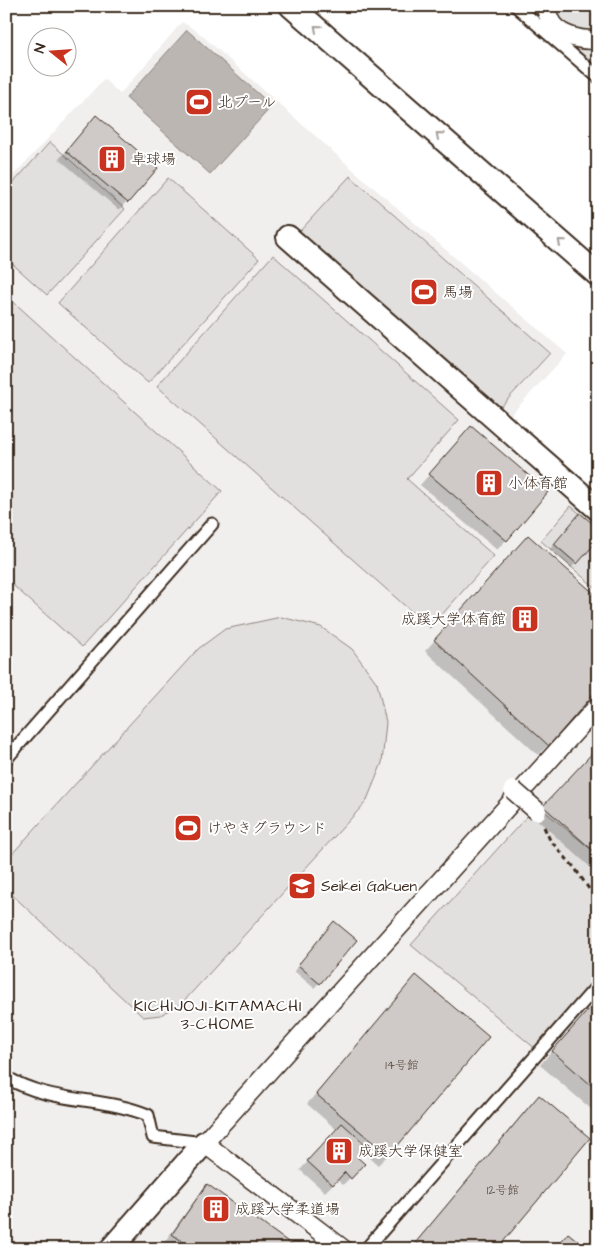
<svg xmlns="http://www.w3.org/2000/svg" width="604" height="1255" font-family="'Architects Daughter','Klee One',sans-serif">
<rect width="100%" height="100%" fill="#fff"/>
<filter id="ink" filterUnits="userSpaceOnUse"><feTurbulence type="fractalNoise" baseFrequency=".02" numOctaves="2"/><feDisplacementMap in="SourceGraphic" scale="10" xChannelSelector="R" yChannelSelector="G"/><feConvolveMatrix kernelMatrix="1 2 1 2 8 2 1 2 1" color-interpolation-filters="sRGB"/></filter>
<g filter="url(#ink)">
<path fill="#f1efee" d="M182 22 197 31 367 182 567 354 494 433 598 523V1249H6V183L104 79 120 94Z"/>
<path fill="#e2e0de" stroke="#8e857e" d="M526 6H598V70Z
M50 142 125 209 47 295 6 258V191Z
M350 176 550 353 498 410 300 231Z
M168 178 259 259 148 383 58 303Z
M273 255 459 420 407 479 494 556 430 628 157 386Z
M6 295 222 491 82 647 6 579Z
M571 506 598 529V590L541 541Z
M281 617 321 627 352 649 377 683 386 722 382 763 366 802 184 1001 161 1015 143 1017 7 890 11 855 198 649 225 629Z
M537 805 598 855V979L537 1050 411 945Z"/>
<path fill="#bcb6b3" stroke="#887e77" d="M187 30 272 106 210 174 126 98Z"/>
<path fill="#0003" d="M89 125 156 168 119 210 59 159Z
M471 427 506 540 497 550 420 485Z
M575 519 576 563 571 568 550 549Z
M519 547 548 745 538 755 425 651Z
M598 748V874L534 817Z
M329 928 319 983 314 988 294 971Z
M416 977 388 1155 378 1165 361 1150 355 1157 363 1164 343 1185 337 1180 325 1192 300 1170 337 1130 307 1104Z
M598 998V1115L540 1065Z
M539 1096 495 1249H410L529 1106Z
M207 1186 296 1249H169L163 1244 198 1196Z"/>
<path fill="#cfcac7" stroke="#3b2a1e" d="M96 115 158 168 128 203 66 151Z
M471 426 548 492 507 541 429 474Z
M580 513 598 528V540L577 564 554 544Z
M528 535 598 597V689L549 746 434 640Z
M598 747V855L543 806Z
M334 921 357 940 320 984 298 965Z
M416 975 489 1037 389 1156 316 1094Z
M598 999V1091L552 1051Z
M539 1095 590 1138 497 1249H424L416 1242Z
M342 1123 367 1146 357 1157 365 1164 351 1179 345 1172 333 1185 307 1161Z
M207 1184 298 1249H193L172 1234Z
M568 1233 588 1249H555Z"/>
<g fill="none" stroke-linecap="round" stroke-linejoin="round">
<defs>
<path id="service" d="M516 6 598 77
M6 759 212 524
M6 1077C50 1104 102 1096 148 1115L153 1137 204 1143
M366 1249 598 985"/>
<path id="pedestrian" d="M545 6C547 12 549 20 553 25 562 36 584 42 598 39
M343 1249 204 1143 598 706"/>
<path id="minor" d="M291 6 598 275
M288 237 598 509
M111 1249 204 1143"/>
</defs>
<use href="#service" stroke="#3b2a1e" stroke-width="15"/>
<use href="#pedestrian" stroke="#3b2a1e" stroke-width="21"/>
<use href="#minor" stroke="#3b2a1e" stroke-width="26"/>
<path stroke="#3b2a1e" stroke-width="3" stroke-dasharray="5 4" stroke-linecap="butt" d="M544 827 550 840 574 867 598 902"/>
<use href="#service" stroke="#fff" stroke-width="11"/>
<use href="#pedestrian" stroke="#fff" stroke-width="18"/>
<use href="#minor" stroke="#fff" stroke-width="22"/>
<defs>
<path id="pedestrian-bridge" d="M513 790 537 811"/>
</defs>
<use href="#pedestrian-bridge" stroke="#3b2a1e" stroke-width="21" stroke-linecap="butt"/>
<use href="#pedestrian-bridge" stroke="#fff" stroke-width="18"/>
</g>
<defs><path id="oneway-chevron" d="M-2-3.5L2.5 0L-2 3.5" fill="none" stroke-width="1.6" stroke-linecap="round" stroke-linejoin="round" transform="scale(1.25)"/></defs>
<g stroke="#a79f9a">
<use href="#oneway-chevron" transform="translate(317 28) rotate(-139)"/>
<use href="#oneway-chevron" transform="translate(439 135) rotate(-139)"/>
<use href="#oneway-chevron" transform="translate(561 242) rotate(-139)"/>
</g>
</g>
<defs>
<symbol id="stadium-square" viewBox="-11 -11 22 22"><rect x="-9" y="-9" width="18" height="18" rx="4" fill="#c8321e" stroke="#fff"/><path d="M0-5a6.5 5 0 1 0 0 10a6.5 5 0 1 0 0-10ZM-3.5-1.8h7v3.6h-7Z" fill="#fff"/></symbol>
<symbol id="building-square" viewBox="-11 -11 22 22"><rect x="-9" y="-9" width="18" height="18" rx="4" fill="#c8321e" stroke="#fff"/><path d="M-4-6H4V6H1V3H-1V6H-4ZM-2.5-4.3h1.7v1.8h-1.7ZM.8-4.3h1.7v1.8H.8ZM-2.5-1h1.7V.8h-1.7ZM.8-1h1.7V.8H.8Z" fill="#fff"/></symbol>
<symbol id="university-square" viewBox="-11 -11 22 22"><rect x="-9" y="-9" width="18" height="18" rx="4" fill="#c8321e" stroke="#fff"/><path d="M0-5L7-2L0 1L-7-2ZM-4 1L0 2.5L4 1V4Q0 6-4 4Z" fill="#fff"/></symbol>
</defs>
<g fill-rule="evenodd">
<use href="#stadium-square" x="183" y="86" width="32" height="32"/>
<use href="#building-square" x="96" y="143" width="32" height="32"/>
<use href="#stadium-square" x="408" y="276" width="32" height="32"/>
<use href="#building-square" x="473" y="467" width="32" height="32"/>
<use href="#building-square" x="509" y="603" width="32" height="32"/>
<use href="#stadium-square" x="172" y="812" width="32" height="32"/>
<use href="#university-square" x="286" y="870" width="32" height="32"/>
<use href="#building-square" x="323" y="1135" width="32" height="32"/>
<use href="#building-square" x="200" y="1193" width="32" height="32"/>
</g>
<g text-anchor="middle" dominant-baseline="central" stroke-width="4" stroke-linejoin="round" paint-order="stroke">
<g font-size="12" fill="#605248">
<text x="402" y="1065">14号館</text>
<text x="503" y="1190">12号館</text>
</g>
<g font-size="15" fill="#3b2a1e" stroke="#fff" text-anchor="start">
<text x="218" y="102">北プール</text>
<text x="131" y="159">卓球場</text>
<text x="443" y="292">馬場</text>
<text x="508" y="483">小体育館</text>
<text x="506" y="619" text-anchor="end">成蹊大学体育館</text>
<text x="207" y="828">けやきグラウンド</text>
<text x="321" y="886">Seikei Gakuen</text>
<text x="358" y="1151">成蹊大学保健室</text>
<text x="235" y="1209">成蹊大学柔道場</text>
</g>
<g font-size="16" letter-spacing="1" fill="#3b2a1e" stroke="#fff">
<text x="218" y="1006">KICHIJOJI-KITAMACHI<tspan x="218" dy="18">3-CHOME</tspan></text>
</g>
</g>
<rect width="604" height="1255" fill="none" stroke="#fff" stroke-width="25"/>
<rect x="12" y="12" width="579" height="1230" fill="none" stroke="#3b2a1e" stroke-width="2" filter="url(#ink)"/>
<g transform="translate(52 52) rotate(287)"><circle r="24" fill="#ffffff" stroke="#b1aaa5"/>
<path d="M0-4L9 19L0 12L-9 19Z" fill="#c8321e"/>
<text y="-8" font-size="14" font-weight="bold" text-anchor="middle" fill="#3b2a1e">N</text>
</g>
</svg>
